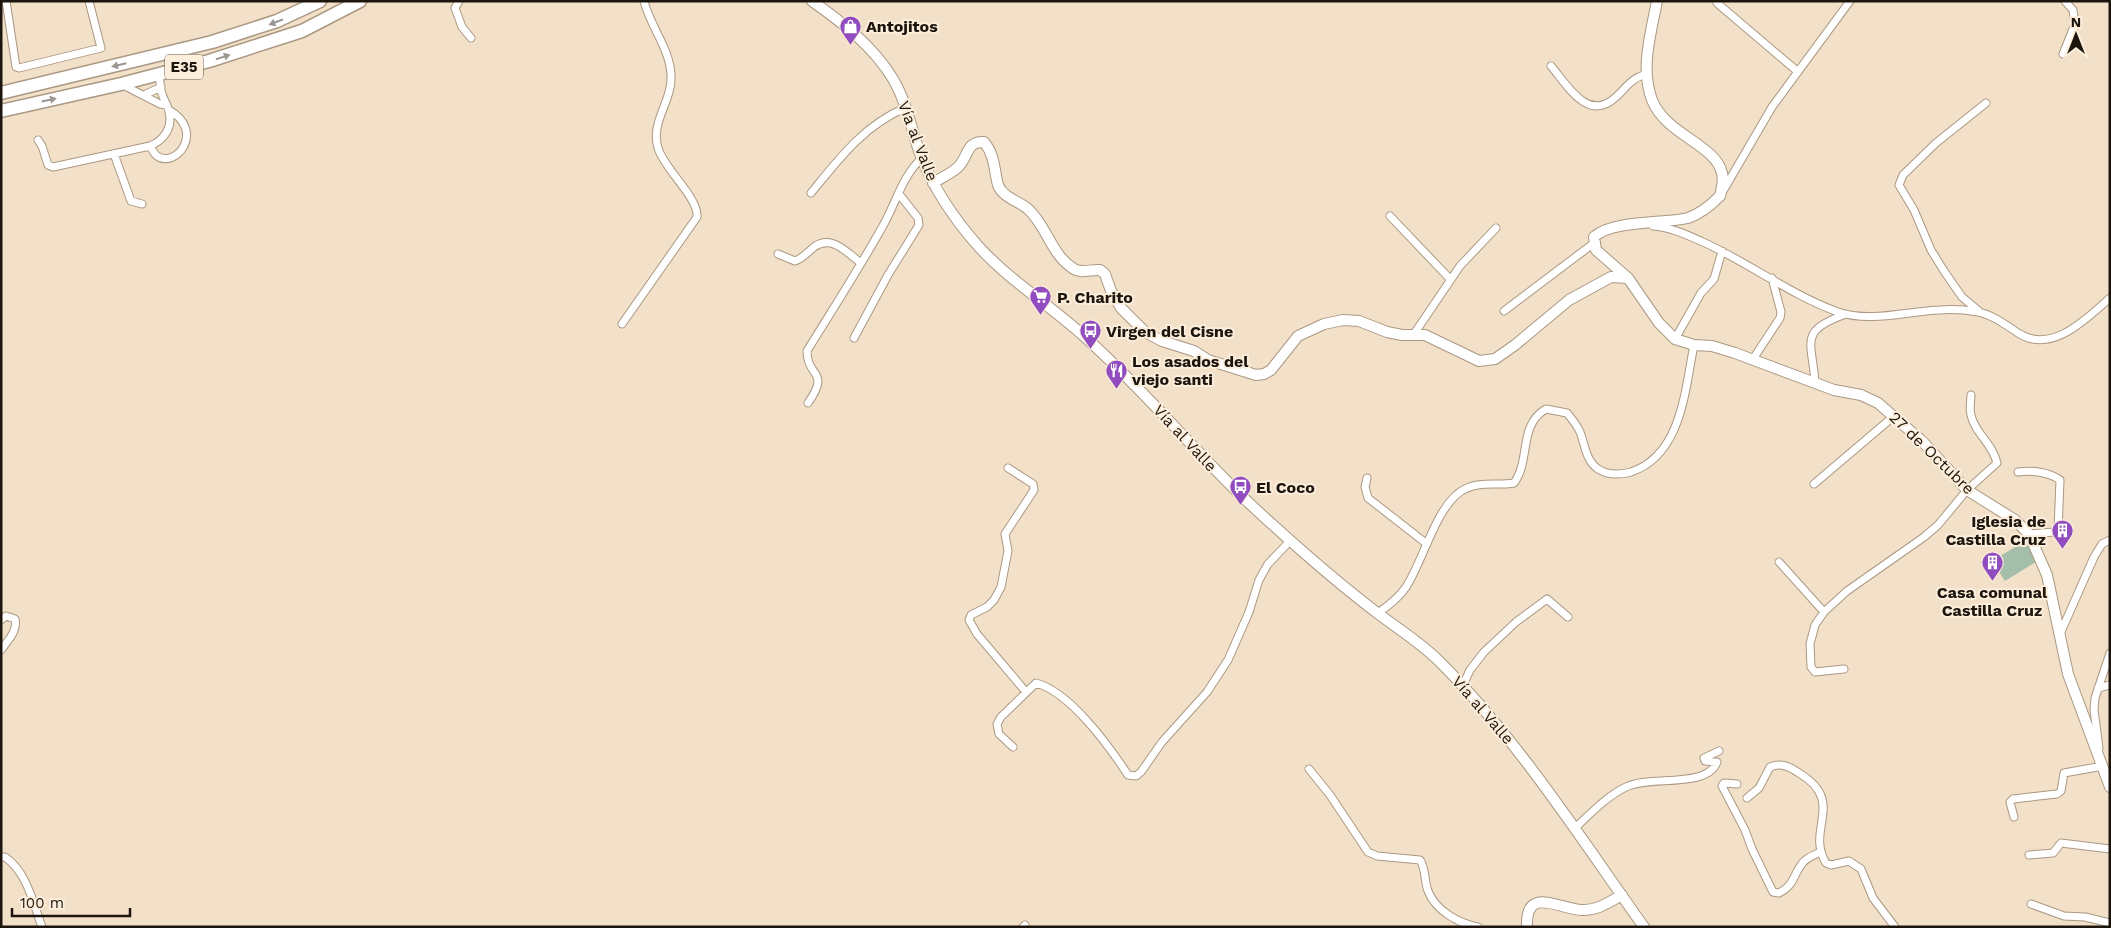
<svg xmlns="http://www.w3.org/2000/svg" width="2111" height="928" font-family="'Work Sans',sans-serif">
<rect width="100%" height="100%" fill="#f3e0c8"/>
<path fill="#a4bea9" d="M2025 541 2037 561 2005 581 1992 561Z"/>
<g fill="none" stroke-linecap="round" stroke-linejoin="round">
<defs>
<path id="street" d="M6 1 16 67 19 68 101 48 89 1
M459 1 455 8 462 27 471 38
M1717 3 1797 71
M2063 54 2075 24 2073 10 2065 1
M1551 66C1568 86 1588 123 1616 97 1627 87 1631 78 1647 74
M121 84 160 104 166 105
M144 95 161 87
M38 140 42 146 48 165 53 167 150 146C164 140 173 128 169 112 168 106 164 100 162 94 160 88 160 80 159 74
M150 146C152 149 154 154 157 156 176 169 206 131 169 110
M114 154 131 201 142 204
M1723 191 1772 107 1850 1
M811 193C838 160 864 125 905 108
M1390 216 1450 279
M1653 226C1670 227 1687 235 1703 242 1749 263 1791 295 1838 312 1871 323 1907 311 1940 310 1952 309 1966 310 1978 312 1993 315 2006 325 2018 333 2052 355 2087 318 2110 298
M778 254 795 261C803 258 808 252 814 247 832 234 847 253 861 263
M1504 311 1594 243
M1980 312 1962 297 1944 271 1931 250 1914 210 1899 185 1903 175 1936 143 1986 103
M622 324 697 217C699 198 664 169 658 148 650 121 673 101 671 74 669 47 650 26 644 1
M1414 334 1460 266 1496 228
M854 338 888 275 919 225 918 218 899 194
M1675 339 1701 293 1714 279 1722 251
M1753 359 1780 318 1781 312 1772 278
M1815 382C1812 341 1798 331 1846 314
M808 403C831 370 807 378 807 351 833 309 860 267 884 224 896 202 903 175 922 158
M1008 468 1033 484 1034 490 1005 534 1008 551 1001 587 994 600 987 607 971 615 969 620 977 634 1026 692
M2018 472C2031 470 2049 472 2060 480L2058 530 2054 532 2029 534
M1367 478 1365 487 1368 498 1427 544
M1814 484 1894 416
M1779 562 1824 612
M1378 613C1388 606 1399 598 1406 587 1423 562 1437 502 1465 489 1479 481 1498 486 1514 483 1531 460 1518 425 1546 409L1567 413C1572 419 1577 425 1580 432 1585 445 1586 461 1598 469 1609 476 1620 475 1631 472 1682 455 1685 389 1694 345
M1 620 6 616 15 619C18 631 8 640 1 650
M2060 634 2094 557 2102 544 2110 540
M1844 669 1815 672 1811 667 1810 644 1815 625 1824 612 1847 591 1924 537 1938 525 1967 490 1997 463C1993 444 1974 432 1971 415 1969 408 1971 401 1971 395
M1463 685 1470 670 1484 652 1516 622 1547 599 1568 617
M2098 688 2110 685
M1013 747 999 734 997 724 1001 717 1036 683C1070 692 1109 746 1128 775L1136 776 1141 772 1162 742 1207 692 1228 660 1249 612 1259 580 1268 564 1291 540
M2099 748 2094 710 2095 698 2110 653
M1309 769 1330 795 1368 852 1377 856 1420 860C1426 869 1424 880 1428 891 1436 911 1458 923 1478 927
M1737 784 1724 783 1722 786 1745 830 1752 849 1773 892 1779 893C1794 885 1792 878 1801 865 1805 858 1814 855 1821 852
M1747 798 1759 788 1770 767C1781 762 1790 767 1799 773 1847 802 1805 829 1826 863L1831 865 1849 861 1861 869 1873 898 1895 927
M2014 817 2010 802 2013 799 2057 794 2061 791 2064 773 2103 766
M1575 828C1590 814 1607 796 1626 787 1650 775 1707 789 1717 762L1705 761 1704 758 1719 751
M2029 855 2053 853 2061 843 2110 849
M1 857H5C27 872 33 903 42 927
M2031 904 2064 916 2085 917 2110 923
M1023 927 1025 925"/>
<path id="secondary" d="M812 1C843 23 873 46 893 79 906 101 911 127 919 151 932 186 954 219 979 247 1010 281 1051 306 1085 337 1151 396 1206 466 1273 525 1307 556 1343 587 1380 615 1400 630 1421 643 1439 661 1519 741 1579 836 1644 927
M1657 1C1651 33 1640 68 1652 100 1666 135 1715 144 1722 173 1724 181 1722 188 1720 196 1712 204 1700 214 1688 218 1663 224 1612 220 1594 237L1596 250 1628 278 1659 323 1675 339 1694 345 1712 346 1735 353 1834 390 1861 395 1878 403 1922 441 1967 490 2015 520 2029 534 2047 575 2068 674 2110 787
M933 183C941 178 950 174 957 168 969 158 965 141 984 142 995 155 994 170 998 185 1003 198 1019 201 1028 209 1047 226 1051 255 1074 269 1082 274 1091 269 1100 270L1105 274 1111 291 1121 308 1145 332 1162 341 1194 351 1208 360 1256 375 1264 374 1271 370 1298 336 1324 324 1343 320 1359 321 1387 332 1402 335H1425L1479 361 1495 359 1515 345 1569 300 1611 277 1628 278
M1527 927C1525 885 1559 909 1582 910 1597 911 1609 902 1622 895"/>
<path id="highway" d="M1 93 212 42 277 21 320 1
M1 111 121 84 209 61 302 31 360 1"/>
</defs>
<use href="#street" stroke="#aa9882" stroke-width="9"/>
<use href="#secondary" stroke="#aa9882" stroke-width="12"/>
<use href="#highway" stroke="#aa9882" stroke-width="15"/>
<use href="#street" stroke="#fff" stroke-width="7"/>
<use href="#secondary" stroke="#fff" stroke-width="10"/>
<use href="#highway" stroke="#fff" stroke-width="12"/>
</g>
<defs><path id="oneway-solid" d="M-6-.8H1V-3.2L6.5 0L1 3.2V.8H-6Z" transform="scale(1.25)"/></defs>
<g fill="#999693">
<use href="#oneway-solid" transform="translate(276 22) rotate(159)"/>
<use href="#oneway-solid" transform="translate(223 57) rotate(-18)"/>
<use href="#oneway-solid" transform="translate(119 65) rotate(167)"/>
<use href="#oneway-solid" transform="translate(49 100) rotate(-12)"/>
</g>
<defs>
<symbol id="shop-pin" viewBox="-11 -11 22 30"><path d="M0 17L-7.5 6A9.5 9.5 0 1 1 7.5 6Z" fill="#914cbf" stroke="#fdeedb"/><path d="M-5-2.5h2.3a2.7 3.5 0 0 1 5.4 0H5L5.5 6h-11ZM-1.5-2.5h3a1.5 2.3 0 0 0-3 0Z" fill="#fff"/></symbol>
<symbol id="supermarket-pin" viewBox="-11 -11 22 30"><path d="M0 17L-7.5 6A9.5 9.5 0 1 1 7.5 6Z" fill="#914cbf" stroke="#fdeedb"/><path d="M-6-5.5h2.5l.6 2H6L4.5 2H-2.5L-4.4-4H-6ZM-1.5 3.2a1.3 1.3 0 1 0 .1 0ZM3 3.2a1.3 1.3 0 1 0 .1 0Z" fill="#fff"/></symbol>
<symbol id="bus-pin" viewBox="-11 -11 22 30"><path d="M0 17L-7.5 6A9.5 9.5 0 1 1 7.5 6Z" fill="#914cbf" stroke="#fdeedb"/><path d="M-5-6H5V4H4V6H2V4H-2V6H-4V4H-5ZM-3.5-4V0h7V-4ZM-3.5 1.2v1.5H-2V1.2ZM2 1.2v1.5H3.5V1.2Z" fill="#fff"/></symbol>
<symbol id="restaurant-pin" viewBox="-11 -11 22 30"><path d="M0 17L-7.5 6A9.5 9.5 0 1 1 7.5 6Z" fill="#914cbf" stroke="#fdeedb"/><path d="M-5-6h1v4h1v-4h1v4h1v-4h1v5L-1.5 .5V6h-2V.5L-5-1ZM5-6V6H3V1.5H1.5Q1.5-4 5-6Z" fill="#fff"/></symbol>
<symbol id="building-pin" viewBox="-11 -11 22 30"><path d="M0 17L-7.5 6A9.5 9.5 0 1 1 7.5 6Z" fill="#914cbf" stroke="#fdeedb"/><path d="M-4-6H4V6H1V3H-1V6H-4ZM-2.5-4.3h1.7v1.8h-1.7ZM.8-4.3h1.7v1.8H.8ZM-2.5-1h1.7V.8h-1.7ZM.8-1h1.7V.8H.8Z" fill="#fff"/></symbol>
</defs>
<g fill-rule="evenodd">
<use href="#shop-pin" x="838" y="14" width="25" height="34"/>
<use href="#supermarket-pin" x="1028" y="284" width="25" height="34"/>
<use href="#bus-pin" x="1078" y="318" width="25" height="34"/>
<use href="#restaurant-pin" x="1104" y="358" width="25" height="34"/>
<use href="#bus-pin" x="1228" y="474" width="25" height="34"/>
<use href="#building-pin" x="2050" y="518" width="25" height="34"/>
<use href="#building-pin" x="1980" y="550" width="25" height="34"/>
</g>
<g text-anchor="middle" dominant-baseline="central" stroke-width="4" stroke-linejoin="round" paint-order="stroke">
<rect fill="#fdeedb" stroke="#60574c" stroke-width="1" x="165" y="54.5" width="38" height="25" rx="4"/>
<g font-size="15" font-weight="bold" fill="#1d160e">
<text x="184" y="67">E35</text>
</g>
<g font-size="16" font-weight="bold" fill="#1d160e" stroke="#fdeedb" text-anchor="start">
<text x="866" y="26">Antojitos</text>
<text x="1057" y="297">P. Charito</text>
<text x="1106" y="331">Virgen del Cisne</text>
<text x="1132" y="361">Los asados del<tspan x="1132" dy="18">viejo santi</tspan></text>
<text x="1256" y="487">El Coco</text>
<text x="2046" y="521" text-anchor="end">Iglesia de<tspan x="2046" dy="18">Castilla Cruz</tspan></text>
<text x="1992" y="592" text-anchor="middle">Casa comunal<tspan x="1992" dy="18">Castilla Cruz</tspan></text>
</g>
<g font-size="16" fill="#1d160e" stroke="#fdeedb">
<text transform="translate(918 141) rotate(69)">Vía al Valle</text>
<text transform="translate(1185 438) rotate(47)">Vía al Valle</text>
<text transform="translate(1932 453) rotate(44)">27 de Octubre</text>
<text transform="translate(1483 710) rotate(49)">Vía al Valle</text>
</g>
</g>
<rect width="2111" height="928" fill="none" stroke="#1d160e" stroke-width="5"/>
<g transform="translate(2076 35)" stroke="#fdeedb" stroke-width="4" paint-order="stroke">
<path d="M0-4L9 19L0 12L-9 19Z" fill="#1d160e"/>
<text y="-8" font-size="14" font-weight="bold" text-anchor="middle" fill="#1d160e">N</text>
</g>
<path d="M12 908v8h118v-8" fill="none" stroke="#1d160e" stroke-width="2.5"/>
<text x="20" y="908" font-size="15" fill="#1d160e" stroke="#fdeedb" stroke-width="4" paint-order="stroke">100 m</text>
</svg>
